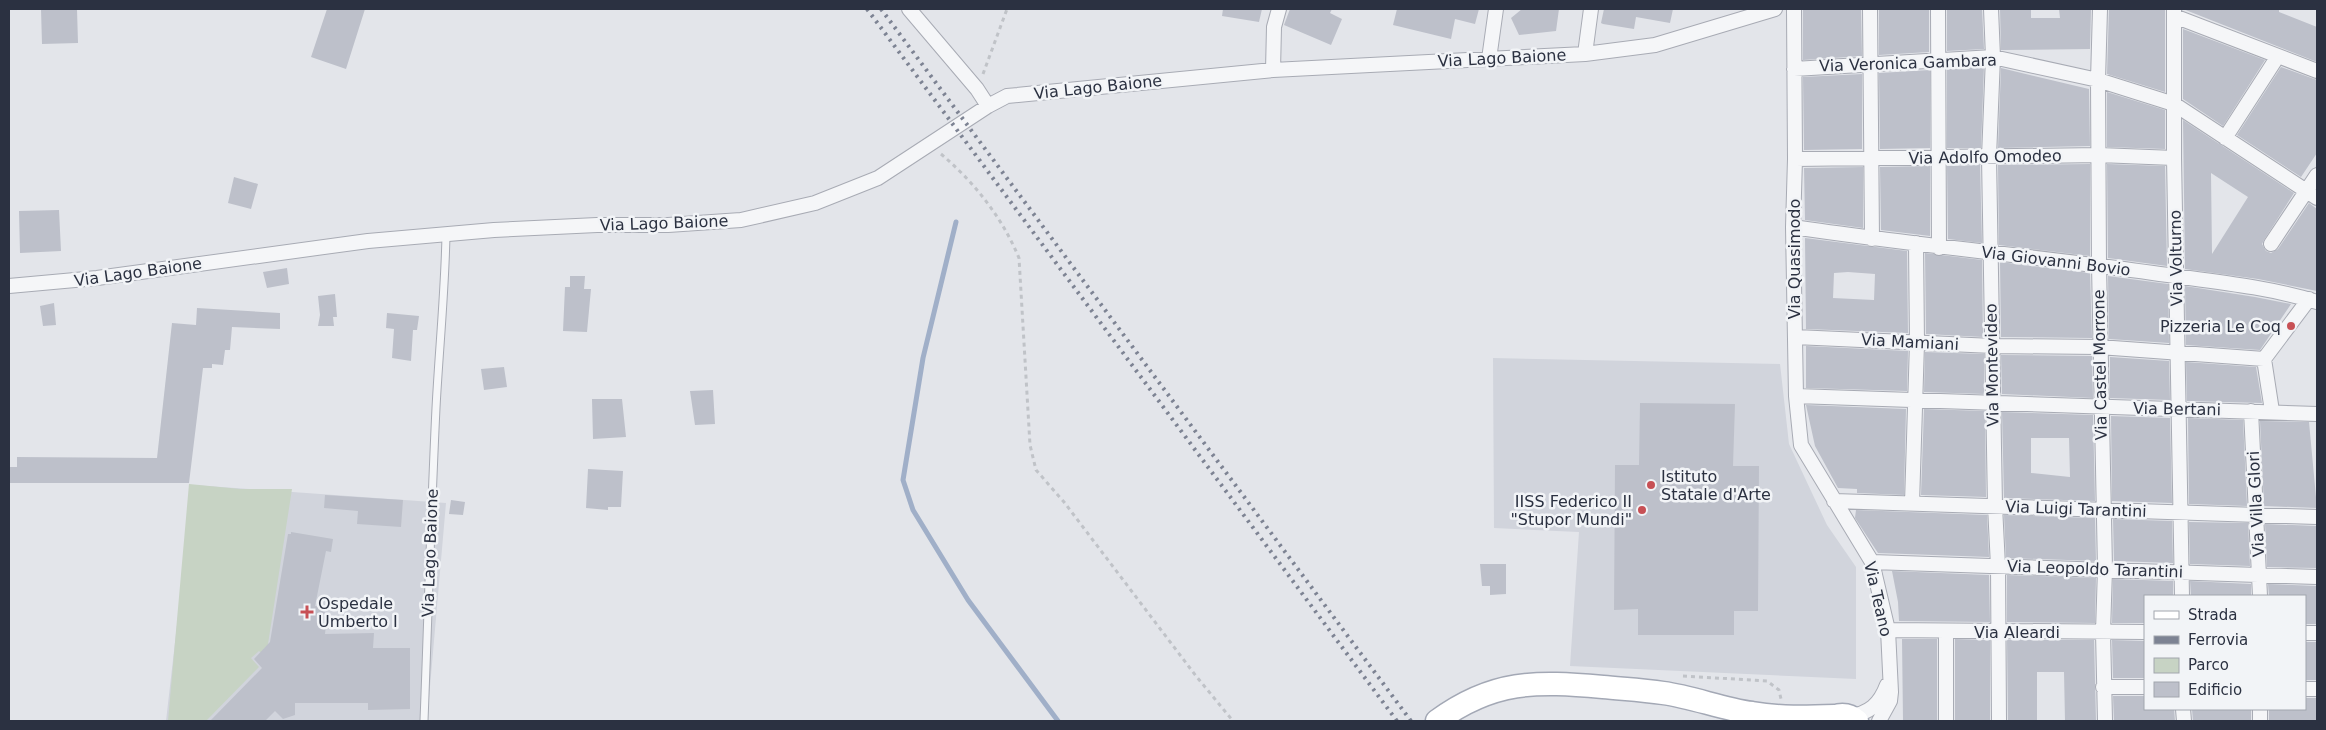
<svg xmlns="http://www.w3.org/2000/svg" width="2326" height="730" font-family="'DejaVu Sans',sans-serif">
<rect width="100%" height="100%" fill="#e3e5ea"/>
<path fill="#d1d4dc" d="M1493 358 1780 364 1789 444 1827 525 1856 567V679L1570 666 1579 532 1494 528Z
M193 485 446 503 427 721H166Z"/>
<path fill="#c7d3c4" d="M189 484 240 489H292L266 657 259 651 251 658 259 667 206 721H168Z"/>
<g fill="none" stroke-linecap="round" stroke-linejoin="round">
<path stroke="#a0afc8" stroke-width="5" d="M956 222 923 358 903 480 913 510 968 600 1058 721"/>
</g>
<path fill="#bdc0ca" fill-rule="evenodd" d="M41 9H77L78 43 42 44Z
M327 9H365L346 69 311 57Z
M1223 9H1262L1259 22 1222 16Z
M1290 9H1332L1330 13 1342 19 1331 45 1284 25Z
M1397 9H1479L1475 24 1455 19 1451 39 1393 25Z
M1522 9H1559L1556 31 1519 35 1511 18Z
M1604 9H1673L1670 23 1636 17 1634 29 1603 24 1601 23Z
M1808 9H1861L1862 56 1803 60V10Z
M1879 9H1929V52L1879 55Z
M1947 9H1982L1984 49 1947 51Z
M2000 9H2031V18H2060L2059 9H2091L2090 49 2001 50Z
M2109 9H2165V92L2107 74Z
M2183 9H2279V12L2317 27V62Z
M2183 29 2265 60 2223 126 2183 99Z
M1984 66 1981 148H1947V69Z
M2281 67 2317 80V153L2301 177 2237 135Z
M2001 68 2089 89 2090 146 1998 148Z
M1930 70V148L1880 149 1879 73Z
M1862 74V149L1804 150 1803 77Z
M2107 92 2165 110V149L2107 147Z
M2183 120 2294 193 2264 240 2262 244 2266 251 2271 253 2278 249 2309 203 2317 209V291L2258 279 2185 269ZM2211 173 2248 197 2212 254Z
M2090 164V256L1999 245 1998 165Z
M2107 164 2165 166 2167 266 2108 258Z
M1980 165 1982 243 1948 239 1947 166Z
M1930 166V236L1881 230 1880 167Z
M1863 167V228L1805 220 1804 168Z
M234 177 258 184 251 209 228 203Z
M59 210 61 251 20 253 19 211Z
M1805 238 1907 251 1908 333 1806 329ZM1848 272 1875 274 1874 300 1833 298 1834 273Z
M1925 253 1982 260 1983 337 1926 334Z
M2000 262 2090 273 2092 338 2001 337Z
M287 268 289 284 267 288 263 272Z
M570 276H585L584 289H591L587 332 563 331 565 287H570Z
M2108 276 2168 284 2169 343 2109 339Z
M2185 286 2255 297 2291 304 2260 350 2186 345Z
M335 294 337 317H333L334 326H318L320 315 318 296Z
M54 303 56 325 43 326 40 306Z
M197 308 280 313V329L232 327 230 350H225L223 365 212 364V368H203L189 483H9V467H17V457L157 458 172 323 196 325Z
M387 313 419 316 417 330H413L411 361 392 358 394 329 386 328Z
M1806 346 1908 351 1907 391 1806 388Z
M1925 352 1984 354V394L1924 392Z
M2001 355 2092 356 2093 398 2002 394Z
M2110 357 2169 361 2170 400 2110 398Z
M2186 362 2256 367 2262 403 2187 401Z
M504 367 507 387 484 390 481 369Z
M713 390 715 424 695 425 690 391Z
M592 399H622L626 437 593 439Z
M1640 403 1735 404 1733 466H1759L1758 611H1734V635H1638V609L1614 610 1615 465H1639Z
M1806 405 1906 409 1904 495 1857 493V489L1838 488 1815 446Z
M1924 409 1985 411 1986 497 1921 495Z
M2002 412 2093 415 2095 501 2004 498ZM2031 438H2069L2070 477 2031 473Z
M2111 416 2170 418 2172 503 2112 501Z
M2188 418 2243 420 2247 506 2189 504Z
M2260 421 2309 422 2317 508 2264 506Z
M588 469 623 471 621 507H608V510L586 508Z
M325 495 403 500 401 527 357 524 358 511 324 508Z
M451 500 465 502 463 515 449 514Z
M1856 510 1987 515 1989 557 1878 553 1855 518Z
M2004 515 2095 518 2096 561 2006 558Z
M2113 519 2172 521 2173 563 2114 561Z
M2189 522 2248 523 2250 566 2190 564Z
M2265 524 2317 526V568L2267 567Z
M291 532 333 539 331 552 326 551 315 606 326 608 324 616H327L325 634 374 633 373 648H410V709L368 710V703H295V715L283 719 275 711 265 721H210L262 668 254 659 270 642 288 534H291Z
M1480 564H1506V594L1490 595V586H1482Z
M1892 571 1989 575 1990 622 1899 621 1898 602Z
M2007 575 2096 578 2095 623 2007 622Z
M2113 579 2173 581V596H2145V623H2112Z
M2190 581 2251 584V596H2191Z
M2268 584 2317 586V624H2305V596H2269Z
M1902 639H1937V721H1903Z
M1955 639 1990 640V721H1955Z
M2007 640H2094L2096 721H2065L2064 672H2037V721H2008Z
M2112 640 2145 641V678H2113Z
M2305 642H2317V680H2305Z
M2113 696H2145V709H2174L2175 721H2114Z
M2305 698H2317V721H2269V709H2305Z
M2192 709H2251V721H2193Z"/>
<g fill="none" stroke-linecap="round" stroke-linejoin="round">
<defs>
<path id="lane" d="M424 721C428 617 431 512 436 408 439 350 445 292 446 234"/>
<path id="street" d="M909 9 977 89 988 106
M1794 9 1795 159 1793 227 1796 396 1801 445 1872 562 1888 630 1891 692 1890 701 1879 721
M1870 9 1872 239
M1938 9 1939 248
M1991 9 1993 57 1989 157 1995 506 1998 566 1999 721
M2100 9 2098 80 2099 265 2105 569 2103 632 2105 721
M2174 9V158L2182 596
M2174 16 2317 71
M1585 54 1591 9
M1489 59 1496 9
M1794 69 1993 57 2098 80 2174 104 2317 198
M1273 70 1274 27 1279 9
M2225 138 2278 56
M1795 159 2099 155 2174 158
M1793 227C1913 245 2033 256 2153 273 2208 281 2265 286 2317 302
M2271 244 2317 175
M9 286 97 278 368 241 494 230 597 225H668L741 220 815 203 878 178 988 106 1007 96 1273 70 1585 54 1655 45 1775 9
M1795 337 1993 346 2099 347 2264 359
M1796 396 2317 414
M2251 411 2260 596
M2272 411 2264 359 2309 299
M1834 501 2317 517
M1912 503 1917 343 1916 243
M1872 562 2317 577
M1888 630 2145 632
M2305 633H2317
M2103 687H2145
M2305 689H2317
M2183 709 2184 721
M2260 709V721
M1849 716C1869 714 1880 704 1887 685
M1946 721V632"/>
<path id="primary" d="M1437 721C1493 680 1536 681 1603 687 1623 689 1643 690 1663 693 1693 697 1722 709 1752 713 1780 718 1807 717 1836 716
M1827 721C1837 713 1848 713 1857 721"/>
</defs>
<use href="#lane" stroke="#a8abb4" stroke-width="9"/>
<use href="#street" stroke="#a8abb4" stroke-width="16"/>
<use href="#primary" stroke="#a3a8b5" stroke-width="25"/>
<path stroke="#c0c3c8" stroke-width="3" stroke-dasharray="4 4" stroke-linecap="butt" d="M983 74 1007 9
M941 154C974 182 1002 217 1019 258L1030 445 1036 470 1064 502 1196 676 1233 721
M1683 676 1767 681 1779 690 1781 699"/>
<use href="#lane" stroke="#f5f6f8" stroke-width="7"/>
<use href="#street" stroke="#f5f6f8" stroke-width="14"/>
<use href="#primary" stroke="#fff" stroke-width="22"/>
<path stroke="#7d8393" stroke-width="4" stroke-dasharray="2.5 5" stroke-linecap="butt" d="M867 9 1397 721
M881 9 1411 721"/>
</g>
<g fill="#c75055" stroke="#f2f4f7" stroke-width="2">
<circle cx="2291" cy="326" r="5"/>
<circle cx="1651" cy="485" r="5"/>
<circle cx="1642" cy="510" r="5"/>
<path d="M304.5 604.5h5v5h5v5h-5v5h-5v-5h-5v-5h5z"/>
</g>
<g text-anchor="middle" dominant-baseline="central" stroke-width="5" stroke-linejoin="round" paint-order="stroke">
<g font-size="16" fill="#2b3141" stroke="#f2f4f7">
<text transform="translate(1502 58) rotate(-3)">Via Lago Baione</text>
<text transform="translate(1908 63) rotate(-2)">Via Veronica Gambara</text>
<text transform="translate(1098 87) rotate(-6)">Via Lago Baione</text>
<text transform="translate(1985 157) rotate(-1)">Via Adolfo Omodeo</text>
<text transform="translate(664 223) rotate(-2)">Via Lago Baione</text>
<text transform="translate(2176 258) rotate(-91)">Via Volturno</text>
<text transform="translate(1794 259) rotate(-90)">Via Quasimodo</text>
<text transform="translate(2056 261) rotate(7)">Via Giovanni Bovio</text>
<text transform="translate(138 272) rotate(-8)">Via Lago Baione</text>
<text transform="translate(1910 342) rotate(3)">Via Mamiani</text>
<text transform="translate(1992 365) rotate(-91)">Via Montevideo</text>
<text transform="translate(2100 365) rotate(-91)">Via Castel Morrone</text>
<text transform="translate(2177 409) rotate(1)">Via Bertani</text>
<text transform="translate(2256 504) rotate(-93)">Via Villa Glori</text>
<text transform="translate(2076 509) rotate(2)">Via Luigi Tarantini</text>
<text transform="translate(430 553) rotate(-88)">Via Lago Baione</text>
<text transform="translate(2095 569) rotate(2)">Via Leopoldo Tarantini</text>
<text transform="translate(1878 599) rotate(77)">Via Teano</text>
<text x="2017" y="632">Via Aleardi</text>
</g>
<g font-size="16" fill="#2b3141" stroke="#f2f4f7" text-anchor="end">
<text x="2281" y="326">Pizzeria Le Coq</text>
<text x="1661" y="476" text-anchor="start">Istituto<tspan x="1661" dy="18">Statale d'Arte</tspan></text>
<text x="1632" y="501">IISS Federico II<tspan x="1632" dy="18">"Stupor Mundi"</tspan></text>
<text x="318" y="603" text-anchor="start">Ospedale<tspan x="318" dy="18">Umberto I</tspan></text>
</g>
</g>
<rect width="2326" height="730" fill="none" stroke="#2b3141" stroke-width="20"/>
<rect x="2144" y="595" width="162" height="115" fill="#f2f4f7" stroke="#a2a6ae"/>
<rect x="2154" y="611" width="25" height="8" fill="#ffffff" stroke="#a2a6ae"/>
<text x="2188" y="620" font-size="15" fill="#2b3141">Strada</text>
<rect x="2154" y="636" width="25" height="8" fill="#7d8393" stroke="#a2a6ae"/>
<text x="2188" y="645" font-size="15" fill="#2b3141">Ferrovia</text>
<rect x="2154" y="658" width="25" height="15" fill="#c7d3c4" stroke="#a2a6ae"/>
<text x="2188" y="670" font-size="15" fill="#2b3141">Parco</text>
<rect x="2154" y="682" width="25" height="15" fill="#bdc0ca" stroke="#a2a6ae"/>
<text x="2188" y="695" font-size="15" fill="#2b3141">Edificio</text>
</svg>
